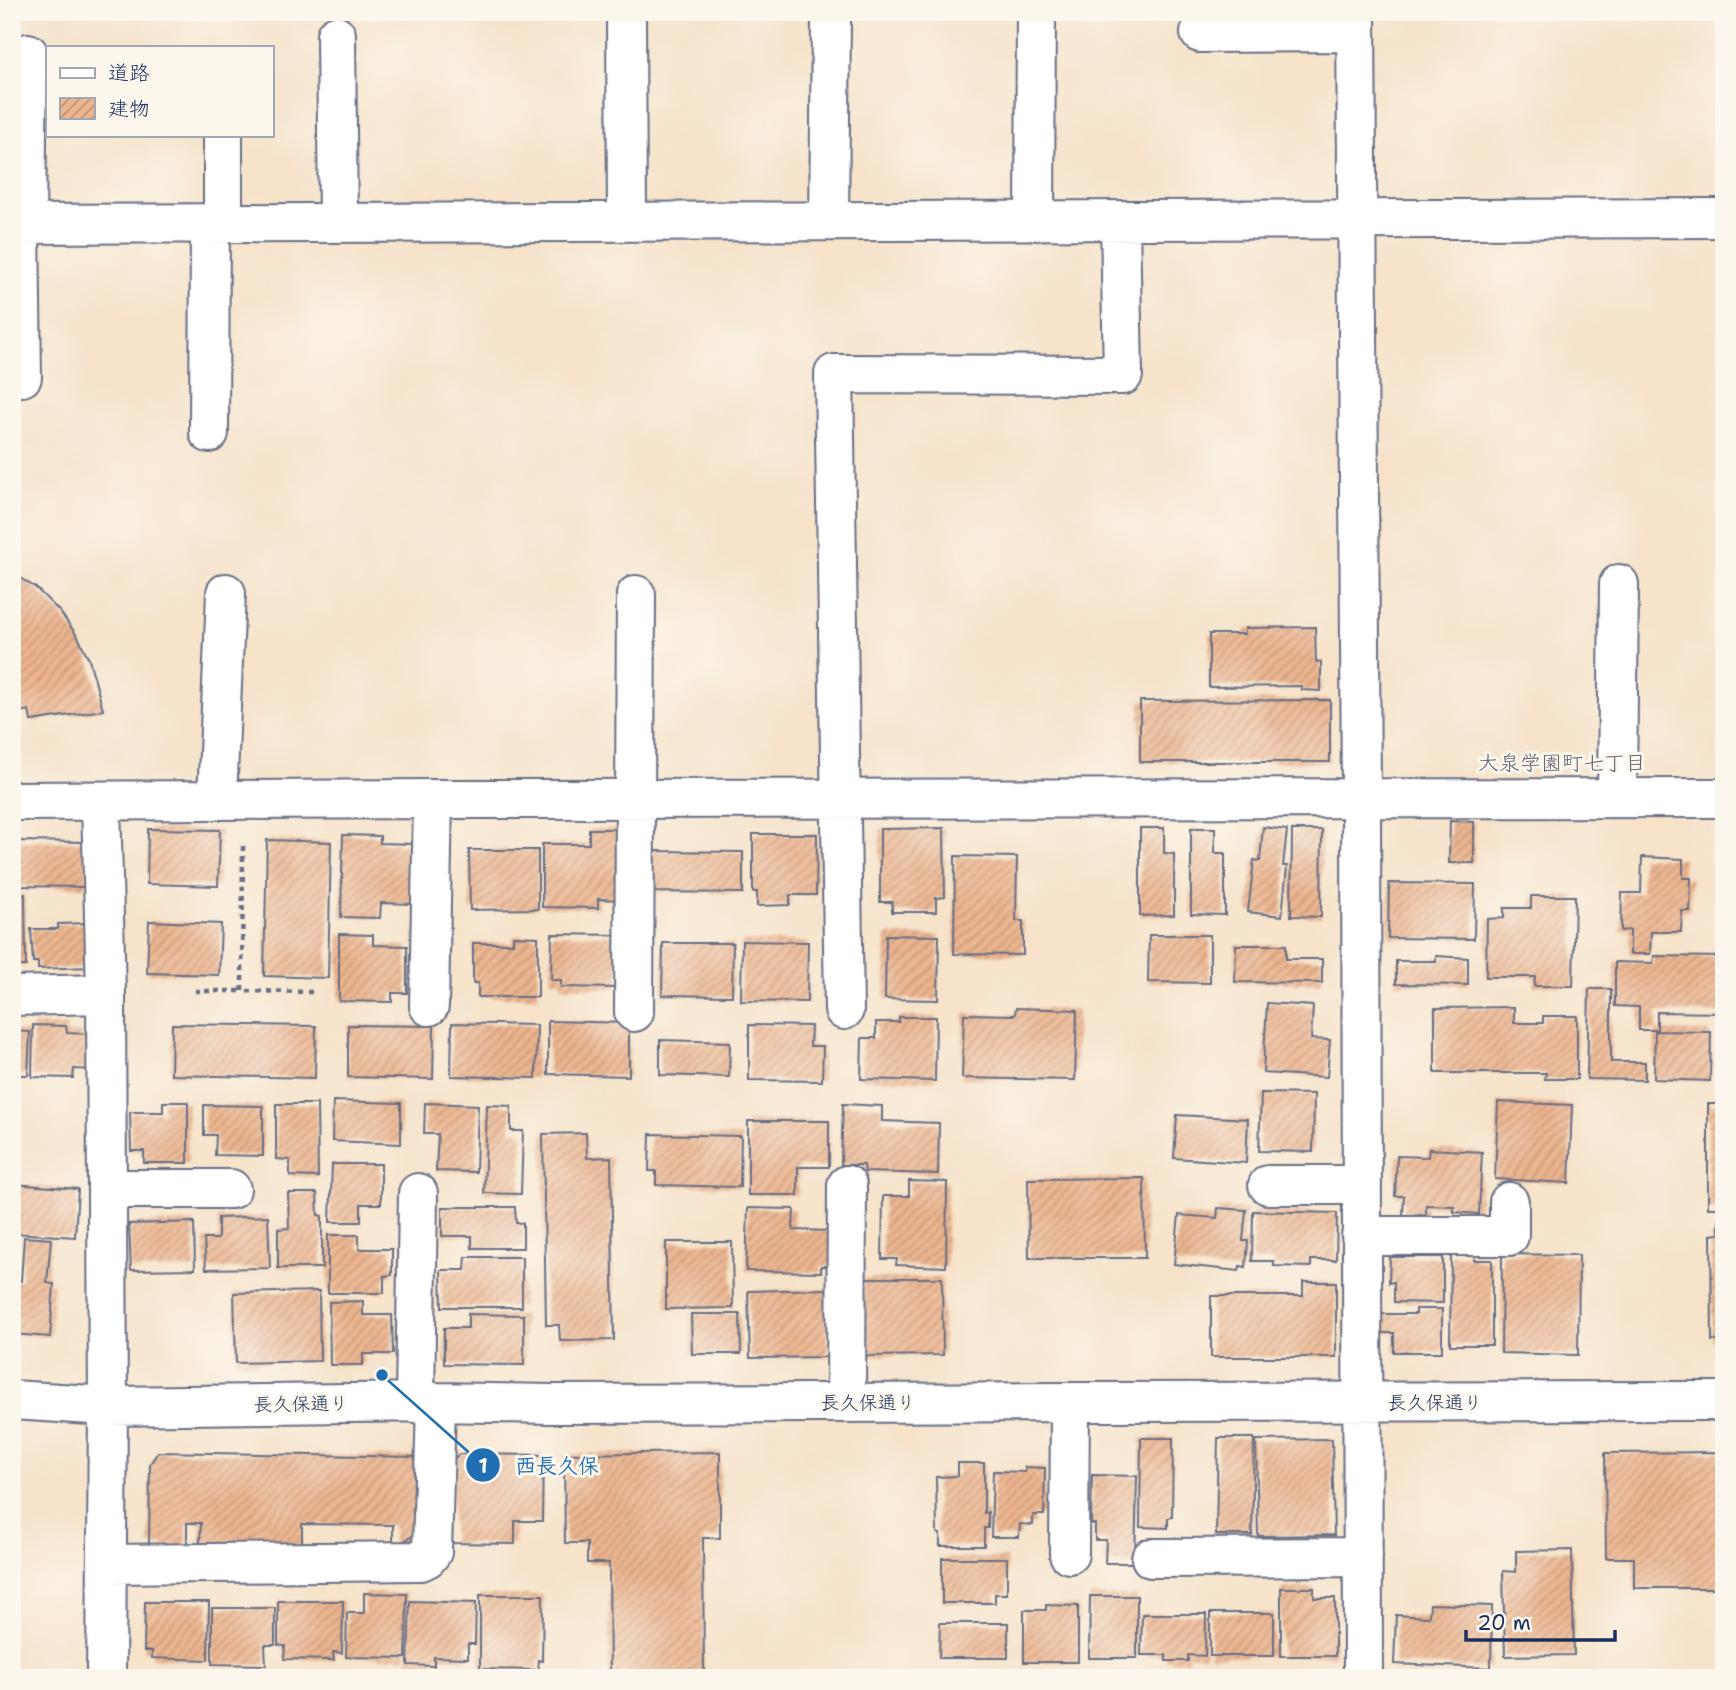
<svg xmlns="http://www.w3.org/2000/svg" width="1736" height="1690" font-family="'Shantell Sans','Klee One',sans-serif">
<defs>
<pattern id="building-hatch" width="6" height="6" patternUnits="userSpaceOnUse" patternTransform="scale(1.75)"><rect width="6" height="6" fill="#edb690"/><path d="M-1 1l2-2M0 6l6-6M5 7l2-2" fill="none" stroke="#bf9479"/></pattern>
</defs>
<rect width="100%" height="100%" fill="#fbf7ec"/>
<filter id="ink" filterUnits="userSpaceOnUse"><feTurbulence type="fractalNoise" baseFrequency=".0143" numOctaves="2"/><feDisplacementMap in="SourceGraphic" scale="14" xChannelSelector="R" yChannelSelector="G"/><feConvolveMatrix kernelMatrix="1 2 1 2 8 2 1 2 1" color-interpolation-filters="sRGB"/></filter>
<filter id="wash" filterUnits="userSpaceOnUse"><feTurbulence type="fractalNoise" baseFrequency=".00686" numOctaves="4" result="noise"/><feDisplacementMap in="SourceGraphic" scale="28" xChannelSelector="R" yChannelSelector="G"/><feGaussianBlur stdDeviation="1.57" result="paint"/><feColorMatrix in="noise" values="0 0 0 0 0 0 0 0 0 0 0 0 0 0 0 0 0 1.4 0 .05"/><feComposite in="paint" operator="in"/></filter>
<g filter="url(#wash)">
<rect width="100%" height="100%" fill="#f6e3ca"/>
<g id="blocks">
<path fill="url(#building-hatch)" d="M12 573 36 588 60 612 78 637 89 659 103 710 31 721 29 710 12 714Z
M1315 627 1316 662H1321V691L1302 690V686L1209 687V634H1245V628Z
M1330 700V762H1140V701Z
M1450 821 1474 822V863H1449Z
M1263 827 1287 830 1283 866H1287L1282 916 1248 912 1254 860 1260 861Z
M944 828 945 897 936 898V912H892V902H880V829Z
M1140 828H1164V853L1174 854V915L1140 916Z
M1191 828H1215V853H1225V915L1191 914Z
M148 829 220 830 218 886 147 884Z
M589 829H624V900L598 899V908L542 907V844H589Z
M1292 830H1322L1321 917 1291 916Z
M753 834H817L816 895H790V905L757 906V892H753Z
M343 835 380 836V843L415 844 414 904 381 903 380 918 341 917Z
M267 840 331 842 328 978 264 976Z
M14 841 88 842 87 887 13 886Z
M469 850H538V909L470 910Z
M652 851 743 852V893L651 892Z
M955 856 1017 857 1016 921H1023V955L954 954Z
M1642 857 1683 859V878H1691L1690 911H1682L1681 932H1651L1650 954H1630V930L1621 931 1622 893H1641Z
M1389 883 1475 884 1474 939 1388 938Z
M25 894 26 966H12V895Z
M1531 896H1575L1573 986H1534L1535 977H1486L1487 919 1504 918V908H1531Z
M149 921 221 924 219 975 147 973Z
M88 923 90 967 38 969V962H33L31 929H58V924Z
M339 934 373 935V945L407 946V993H392V1002L339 1001Z
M552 934 618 935V988L561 987V980H551Z
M886 935 939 936 938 1000 885 999Z
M1149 935H1210V983L1148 982Z
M513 936 538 937V997H478V983H473V943H513Z
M742 941 808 942 807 1002 741 1001Z
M663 943H733L732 996 662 995Z
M1236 945H1286V959H1322V983L1235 982Z
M1436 956 1468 958V985L1396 984V961H1436Z
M1654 956 1722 957V962H1724V1013L1657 1012V1030H1639V1007L1615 1006V962L1653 963Z
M1589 989H1611V1062H1645V1080L1587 1079Z
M1267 1003 1313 1006 1311 1039 1330 1040 1327 1077 1263 1073Z
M1514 1007V1023H1543V1016H1577V1079H1545L1546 1073H1435V1008Z
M1016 1008 1077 1010 1075 1080 962 1078 964 1014 1015 1015Z
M899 1017H936L935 1081 861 1079 862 1038H876V1022H899Z
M548 1021 629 1023V1076L548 1074Z
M452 1023 537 1025 536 1078 451 1076Z
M172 1024 316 1026 315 1078 171 1075Z
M33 1025 66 1026 67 1033 94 1034 93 1070 74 1069 73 1078 32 1077Z
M348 1025 434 1026 433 1079 348 1077Z
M749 1025 811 1026 810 1046H823L822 1081 749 1080Z
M12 1031 30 1032 28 1075H12Z
M1655 1031 1711 1032 1710 1081 1654 1079Z
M660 1040 730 1042 729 1077 660 1075Z
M1261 1093 1314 1094 1313 1152 1259 1151Z
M333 1101 401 1103V1144L332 1141Z
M163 1102H188V1163H144V1151H131L130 1112H163Z
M1498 1102 1572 1105 1569 1183 1495 1179Z
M425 1103 478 1105 476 1172 436 1171 438 1134H424Z
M276 1104H317L318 1177 290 1176V1160L276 1159Z
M843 1104 882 1106V1121L939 1123 938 1174 865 1172 864 1165H841Z
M1708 1104H1724V1208H1708Z
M204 1105 263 1106V1156L215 1155 216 1135H204Z
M487 1105 511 1106V1131H523L521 1194 484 1193Z
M1177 1115 1248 1119 1246 1163 1174 1158Z
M748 1121H829V1167H798V1195H748Z
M586 1133 587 1158 611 1157 614 1340 560 1341 559 1325H546L543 1134Z
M650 1134 741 1136 740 1187 656 1185V1171H649Z
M1429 1149 1482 1152 1479 1214 1454 1212V1206L1426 1205V1215H1403L1404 1196H1395L1397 1156 1428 1157Z
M332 1164H381V1204H361V1222H330Z
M1144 1178 1145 1258H1029L1028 1179Z
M909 1181 947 1182 946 1267 896 1265 897 1259H882L883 1196H909Z
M12 1184 78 1189 75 1237 12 1233Z
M288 1193H317L318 1215 322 1216V1268H278V1229L289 1228Z
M442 1207H515L516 1223H523V1248H472V1236H442Z
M748 1208 794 1209 793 1230 834 1231 833 1266H821V1272L746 1271Z
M1218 1208 1246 1210 1243 1241H1248L1246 1267 1240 1266 1239 1271 1174 1264 1179 1215 1217 1218Z
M1253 1211 1337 1213 1336 1260H1311V1267L1274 1266V1261H1252Z
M268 1216 270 1268 206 1269 204 1239H218V1218Z
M1719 1219H1724V1341H1712L1711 1235 1719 1234Z
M194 1222 195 1269 131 1270 129 1224Z
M328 1235H359V1249H392V1275L384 1276V1293H328Z
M24 1237 51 1239 47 1283 54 1284 50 1337 12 1334V1280L21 1281Z
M666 1242H732L733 1308 666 1309Z
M1502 1254 1579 1255 1578 1355 1501 1353Z
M1451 1255 1474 1256V1260H1492V1345H1450Z
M466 1257H522V1307H442L441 1270H465Z
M1390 1257H1443V1303L1394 1302V1282L1389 1283Z
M863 1278H942L943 1355 865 1356Z
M1303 1282H1336V1357H1211V1296H1303Z
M827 1289 828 1357 750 1358 748 1291Z
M319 1291 320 1361 236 1363 234 1293Z
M363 1301V1315H392L393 1354H363V1365H330L329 1302Z
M1416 1309H1442V1352H1394V1333H1382V1314H1416Z
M468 1314 524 1315V1365L444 1364V1328H468Z
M691 1314H740L741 1354H692Z
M1141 1438H1173L1172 1517 1168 1518V1528L1140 1527Z
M1218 1438H1254L1252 1535H1216Z
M1332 1439 1334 1535 1258 1536 1256 1440Z
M158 1452 417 1457 421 1531 393 1547V1525L302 1524V1545L200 1543 201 1523H187V1546L149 1545 150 1464Z
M720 1452V1538H703L704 1678H610L609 1563H587V1543H565L564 1454Z
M1724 1452V1559H1721V1588H1634V1558H1606L1605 1453Z
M459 1454 543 1455 542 1521H515V1544L452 1543 453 1460Z
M958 1463H984V1513L988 1512V1528H984V1546H940V1534L937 1533 936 1477 958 1476Z
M1025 1467 1045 1468 1044 1515H1033V1525L1020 1524 1019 1537H991L993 1471 1025 1472Z
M1092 1475 1137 1476 1135 1563H1105L1106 1540H1095V1524H1091Z
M1572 1550 1574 1655 1505 1656 1503 1571 1516 1572V1551Z
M942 1558H1007V1594H995V1603H942Z
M1281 1588H1314V1598H1335V1656H1281Z
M364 1593 407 1594 406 1658 346 1657 347 1613H364Z
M480 1595H543L542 1661 538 1660 539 1670 480 1669Z
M1090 1596H1137V1658H1089Z
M278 1601H343L342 1653 333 1652 334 1660 284 1659 285 1646 278 1645Z
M410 1601 476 1603 475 1644H468V1658L434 1657V1666L408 1665Z
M145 1602H209L208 1660 152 1658V1651H144Z
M1430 1604 1492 1606 1491 1668 1394 1664 1396 1615 1429 1617Z
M1046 1605 1078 1606V1662H1024V1610H1046Z
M212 1608H275V1645H265L266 1665 212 1664Z
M1210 1613H1274V1656H1210Z
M1142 1614H1206L1205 1656 1188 1655V1661H1166V1655H1141Z
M940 1623H1008V1658H939Z"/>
</g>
</g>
<g filter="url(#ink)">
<use href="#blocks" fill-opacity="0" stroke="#686e84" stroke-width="2"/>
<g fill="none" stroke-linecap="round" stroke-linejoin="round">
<defs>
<path id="minor" d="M626 12 627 222
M1356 12 1361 799 1363 1678
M1200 33 1356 32
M336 35 338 223
M223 135V224
M829 221 831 20
M1035 221 1036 12
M12 224 1724 218
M20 224 22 377
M26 224 28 53
M209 433 210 223
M1617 798 1619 584
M217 799 226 593
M12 801 433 799 1724 798
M101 801 106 994 108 1406 106 1678
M12 996 106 994
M429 1006 433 799
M844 1010 834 374 1123 375 1120 221
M634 1012 636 595
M1268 1185H1362
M107 1189H231
M1361 1236H1509V1202
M12 1400 108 1406 436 1402 552 1404 1070 1402 1724 1401
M846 1402 847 1185
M415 1403 418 1193
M1069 1554 1070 1402
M1151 1558 1363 1557
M107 1564 421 1561 427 1558 432 1552 436 1402"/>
</defs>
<use href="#minor" stroke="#686e84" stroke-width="42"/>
<path stroke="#686e84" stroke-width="4.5" stroke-dasharray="5 5" stroke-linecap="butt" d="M243 846 242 991 315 992
M195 991H242"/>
<use href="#minor" stroke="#fff" stroke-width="38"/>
</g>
</g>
<g text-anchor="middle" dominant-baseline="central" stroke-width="6" stroke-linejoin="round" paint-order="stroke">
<g font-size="19" fill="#1b2f5e" stroke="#fbf7ec">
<text x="868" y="1402">長久保通り</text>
<text x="1435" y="1402">長久保通り</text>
<text transform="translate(301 1404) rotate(-1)">長久保通り</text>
</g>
<g font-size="21" fill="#645e70" stroke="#fbf7ec">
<text x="1562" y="763">大泉学園町七丁目</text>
</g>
</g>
<path fill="none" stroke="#1f6fb2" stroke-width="2.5" d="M382 1375L483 1465"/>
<g fill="#1f6fb2" stroke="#fbf7ec" stroke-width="2.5">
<circle cx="382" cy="1375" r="7"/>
<circle cx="483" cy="1465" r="18"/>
</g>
<g font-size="21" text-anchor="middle" font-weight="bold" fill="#fff">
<text x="483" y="1473">1</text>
</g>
<g font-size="21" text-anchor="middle" font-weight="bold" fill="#1f6fb2" stroke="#fbf7ec" stroke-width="6" stroke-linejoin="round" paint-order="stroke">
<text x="557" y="1473">西長久保</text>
</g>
<rect width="1736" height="1690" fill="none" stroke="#fbf7ec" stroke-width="42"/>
<rect x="46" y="46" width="228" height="91" fill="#fbf7ec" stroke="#a1a7b3" stroke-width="2"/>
<rect x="60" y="68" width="35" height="10" fill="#ffffff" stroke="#a1a7b3" stroke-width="2"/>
<text x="108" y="80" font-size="21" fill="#1b2f5e">道路</text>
<rect x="60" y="98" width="35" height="21" fill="url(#building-hatch)" stroke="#a1a7b3" stroke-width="2"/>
<text x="108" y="116" font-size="21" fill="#1b2f5e">建物</text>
<path d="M1466 1630v10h149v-10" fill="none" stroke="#1b2f5e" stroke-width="3.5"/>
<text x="1477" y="1630" font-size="21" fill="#1b2f5e" stroke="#fbf7ec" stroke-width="5" paint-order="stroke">20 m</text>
</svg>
